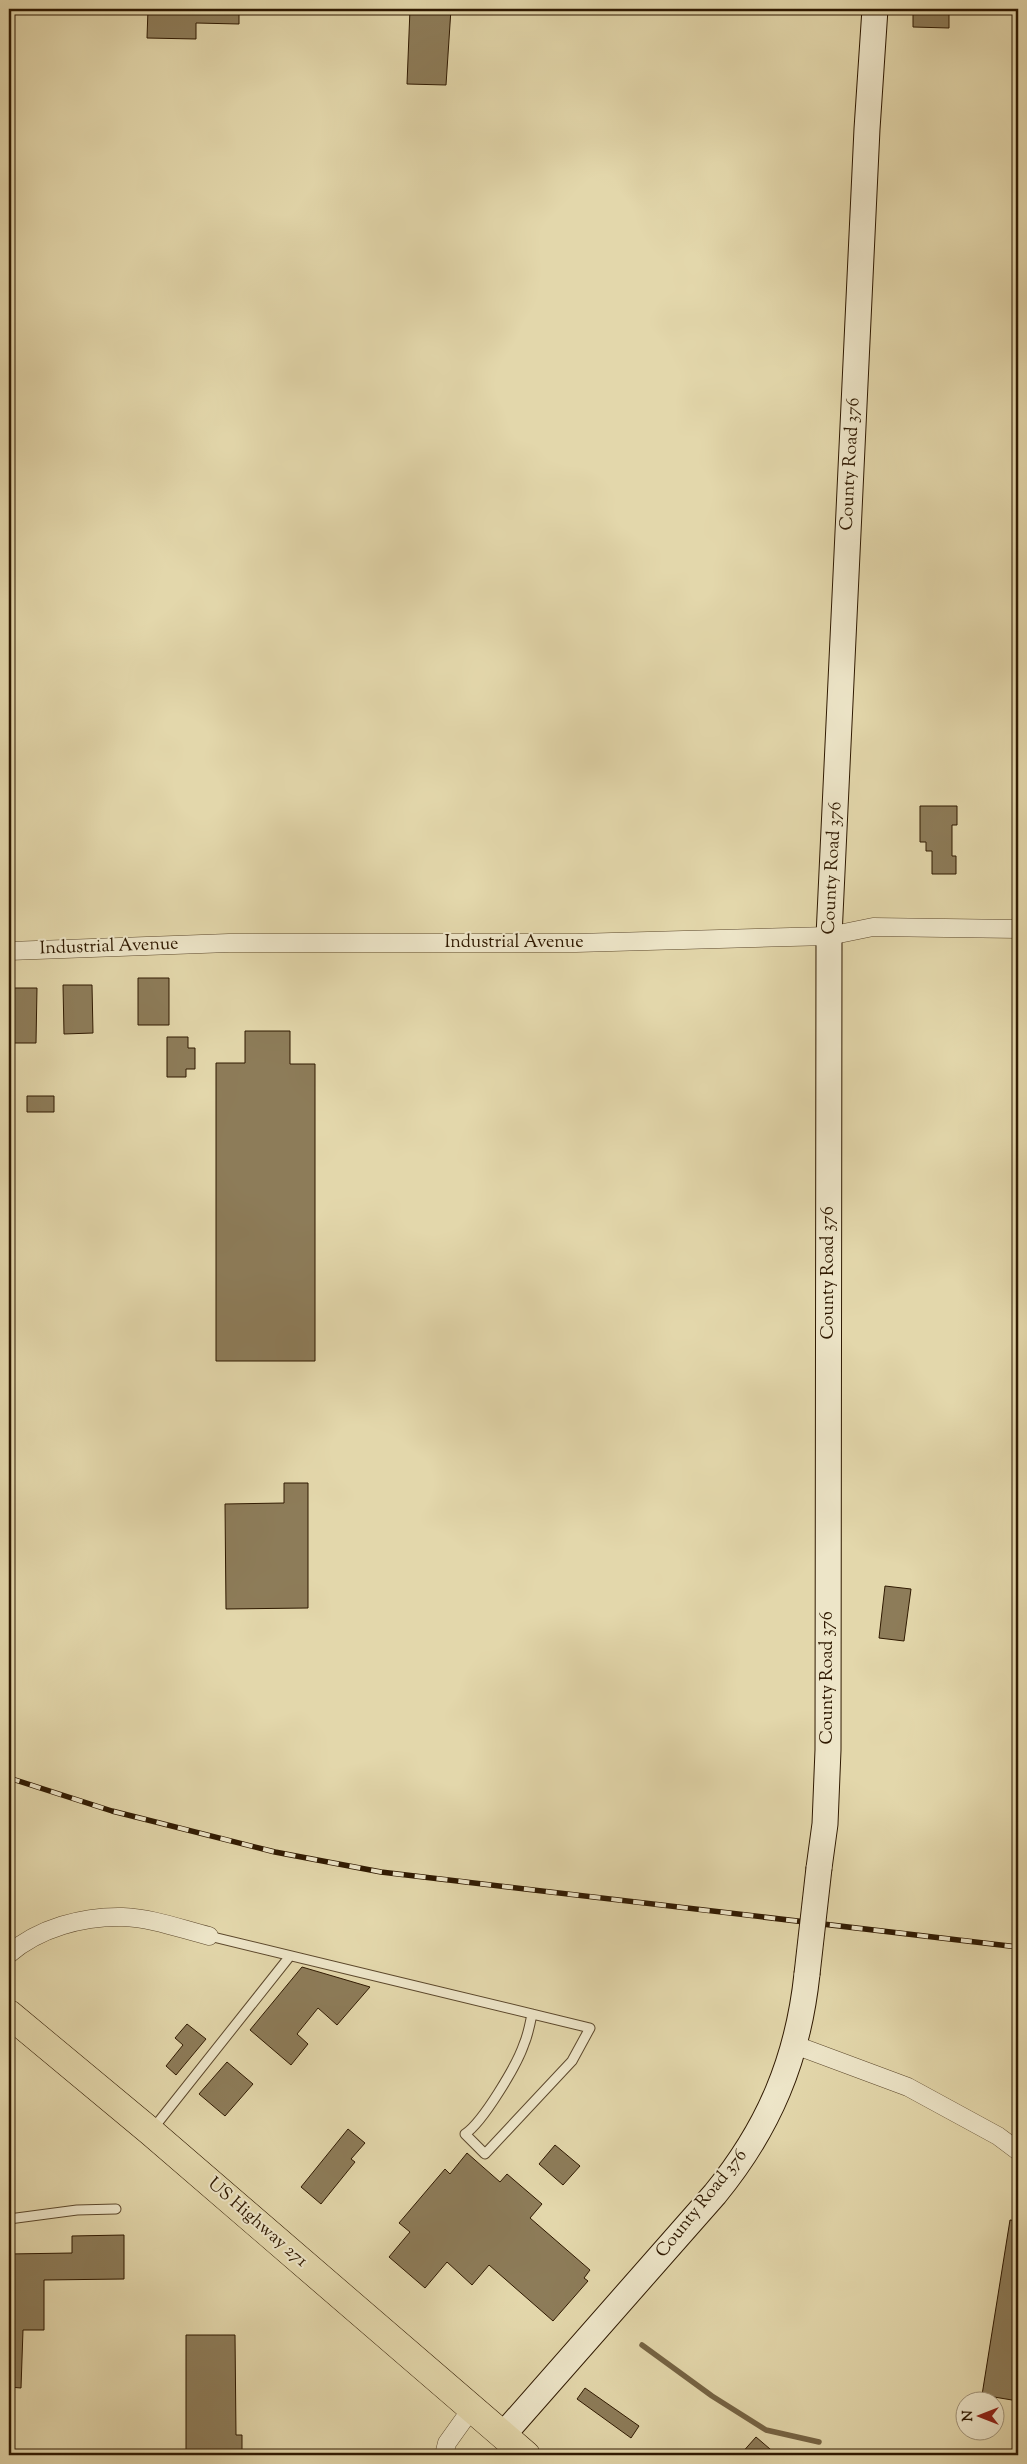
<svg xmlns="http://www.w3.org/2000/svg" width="1027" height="2464" font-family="'Sorts Mill Goudy',serif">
<rect width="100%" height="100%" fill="#e3d7ab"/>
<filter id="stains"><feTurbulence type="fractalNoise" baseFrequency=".004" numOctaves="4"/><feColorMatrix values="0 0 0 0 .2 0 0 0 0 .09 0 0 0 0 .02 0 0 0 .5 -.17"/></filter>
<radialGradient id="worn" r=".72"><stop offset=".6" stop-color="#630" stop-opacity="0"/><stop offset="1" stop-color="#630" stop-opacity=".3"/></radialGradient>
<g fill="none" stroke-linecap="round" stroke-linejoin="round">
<path stroke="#766444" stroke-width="5.5" d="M642 2345 712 2396 766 2430 819 2442"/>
</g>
<path fill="#8d7c59" stroke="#2f1901" d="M148 9H239V24L196 23V39L147 38Z
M410 9H451L446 85 407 84Z
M913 9H949V28L913 27Z
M920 806H957V825H952V856H956V874H932V851H926V842H920Z
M138 978H169V1025H138Z
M63 985H92L93 1033 64 1034Z
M9 988H37L36 1043H9Z
M245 1031H290V1064H315V1361H216V1063H245Z
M167 1037H188V1048H195V1069H186V1077H167Z
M27 1096H54V1112H27Z
M284 1483H308V1608L226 1609 225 1504 284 1503Z
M885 1586 911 1589 904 1641 879 1638Z
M302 1967 370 1987 337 2025 318 2008 297 2034 308 2044 291 2065 250 2030Z
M187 2024 206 2039 176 2075 166 2066 183 2045 175 2038Z
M227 2062 253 2084 225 2116 199 2094Z
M348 2129 365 2143 351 2159 355 2162 321 2204 301 2187Z
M555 2145 580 2166 563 2185 539 2164Z
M467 2153 500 2182 507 2174 542 2204 530 2218 590 2270 584 2278 588 2281 553 2321 489 2265 472 2285 447 2262 425 2288 389 2257 410 2232 399 2223 445 2169 450 2174Z
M1010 2220 1018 2221V2401L982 2395Z
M124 2235V2279L44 2280V2330H23L21 2388 9 2387V2254L72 2253V2236Z
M186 2335H235L236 2435H242V2455H186Z
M585 2388 639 2426 631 2438 577 2399Z
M756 2437 777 2455H740Z"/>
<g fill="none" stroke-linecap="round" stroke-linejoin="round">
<defs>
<path id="lane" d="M209 1936C336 1967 463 1997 590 2028L572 2061 485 2154 465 2134C483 2122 517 2065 524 2044 528 2035 530 2024 532 2014
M152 2130 290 1956
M9 2219 77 2210 116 2209"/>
<path id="street" d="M9 951 229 943H576L829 936 873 927 1018 929
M9 1954C39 1928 83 1916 123 1917 152 1918 181 1929 209 1936
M795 2045 908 2087 998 2136 1018 2151
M444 2455 447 2443 472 2408"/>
<path id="secondary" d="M819 1868 825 1824 828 1750 829 936 867 129 875 9
M503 2435 715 2194C769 2128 798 2059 807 1974"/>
<path id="primary" d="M9 2014 151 2132 526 2455"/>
</defs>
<use href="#lane" stroke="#5c482c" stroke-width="11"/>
<use href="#street" stroke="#5c482c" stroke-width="19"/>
<use href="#secondary" stroke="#2f1901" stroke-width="27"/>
<use href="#primary" stroke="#2f1901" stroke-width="29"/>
<use href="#lane" stroke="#ede5c8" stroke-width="9"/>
<use href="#street" stroke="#ede5c8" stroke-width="18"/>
<use href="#secondary" stroke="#ede5c8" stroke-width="25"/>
<use href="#primary" stroke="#e3d7ab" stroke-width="28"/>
<defs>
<path id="rail" d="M9 1778 112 1811 275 1852 381 1872 1018 1947"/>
</defs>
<use href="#rail" stroke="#2f1901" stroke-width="5.5"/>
<use href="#rail" stroke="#ede5c8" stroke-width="4" stroke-dasharray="11" stroke-linecap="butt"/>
<defs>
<path id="secondary-bridge" d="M807 1974 819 1868"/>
</defs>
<use href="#secondary-bridge" stroke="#2f1901" stroke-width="27" stroke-linecap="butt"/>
<use href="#secondary-bridge" stroke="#ede5c8" stroke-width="25"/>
</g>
<g text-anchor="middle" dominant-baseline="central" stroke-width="4" stroke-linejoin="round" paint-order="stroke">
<g font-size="18" fill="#2f1901" stroke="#ede5c8">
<text transform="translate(851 464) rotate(-87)">County Road 376</text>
<text transform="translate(833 868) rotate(-87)">County Road 376</text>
<text x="514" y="943">Industrial Avenue</text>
<text transform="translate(109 947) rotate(-2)">Industrial Avenue</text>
<text transform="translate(829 1273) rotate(-90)">County Road 376</text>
<text transform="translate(828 1678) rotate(-90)">County Road 376</text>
<text transform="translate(702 2204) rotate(-51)">County Road 376</text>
<text transform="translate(257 2223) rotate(41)">US Highway 271</text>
</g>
</g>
<rect width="1027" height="2464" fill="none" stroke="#e3d7ab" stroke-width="30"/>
<rect x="10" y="10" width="1007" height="2444" fill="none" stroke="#2f1901" stroke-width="2.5"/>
<rect x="15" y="15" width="997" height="2434" fill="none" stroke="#2f1901"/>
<g transform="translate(980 2416) rotate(270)"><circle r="24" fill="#ede5c8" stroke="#a19378"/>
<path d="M0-4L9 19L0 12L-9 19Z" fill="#8f2418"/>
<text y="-8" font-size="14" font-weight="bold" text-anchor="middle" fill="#2f1901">N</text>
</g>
<rect width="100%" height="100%" filter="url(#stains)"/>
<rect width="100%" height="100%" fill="url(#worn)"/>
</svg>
